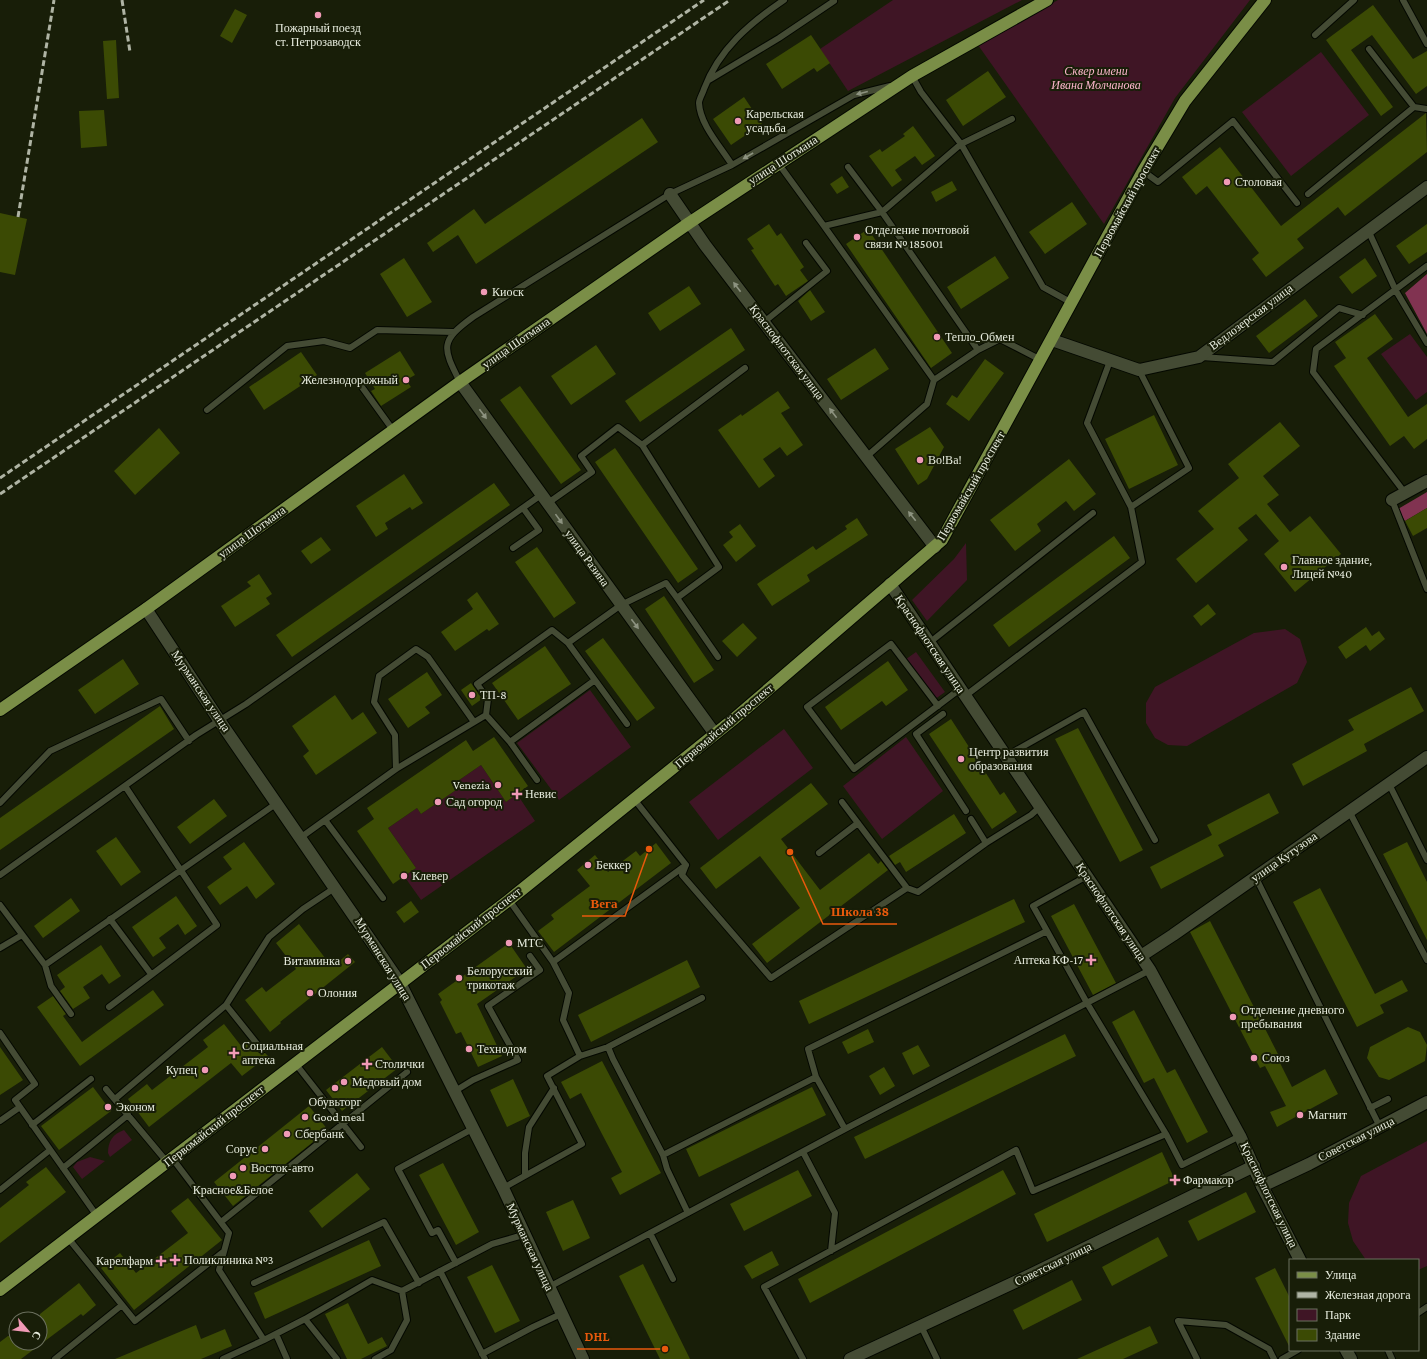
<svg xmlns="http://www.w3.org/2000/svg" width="1427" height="1359" font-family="'Crimson Pro',serif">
<rect width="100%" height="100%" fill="#181e08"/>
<path fill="#3f1525" d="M893 0H1022L848 91 820 49Z
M1058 0H1250L1175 98 1104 224 978 45Z
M1321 52 1369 115 1291 176 1242 112Z
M1410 334 1427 357V392L1416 400 1381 354Z
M966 543 967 580 927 621 912 600 954 559Z
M1285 629 1300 639 1307 662 1297 683 1187 746 1168 745 1155 738 1146 723V703L1155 687 1254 633Z
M916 652 945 692 931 702 902 662Z
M590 690 631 747 559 800 517 743Z
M784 729 813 768 718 840 689 802Z
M906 737 943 791 882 839 843 786Z
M481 765 506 802 517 794 535 821 421 900 404 876 416 868 388 828 417 808 421 814 456 790 452 785Z
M124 1130 132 1140 110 1157 108 1153C108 1141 113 1134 124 1130Z
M1427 1141V1266L1418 1270V1260H1366L1353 1241 1348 1223 1349 1203 1361 1176Z
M90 1157 105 1161 82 1179 73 1167 77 1162Z"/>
<path fill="#813351" d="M1427 274V334L1405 293Z
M1427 492V508L1405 521 1398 509Z"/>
<path fill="#3b4a04" d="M1373 5 1413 59 1427 51V86L1416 94 1372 35 1351 50 1393 107 1381 116 1326 40Z
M235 9 247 15 232 43 220 36Z
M811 35 830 63 817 72 814 68 782 89 766 64Z
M116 40 119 98 107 99 103 41Z
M988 71 1006 97 963 126 946 100Z
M744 97 762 124 731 145 713 119Z
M104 110 107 146 81 148 79 111Z
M1426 113 1427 152 1345 216 1338 207 1297 239 1304 248 1266 277 1252 259 1259 253 1207 186 1196 195 1182 177 1220 147 1281 226Z
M642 118 658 142 476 264 458 235 433 252 427 243 474 209 485 224Z
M913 126 935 156 922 165 915 156 895 170 902 180 892 187 869 156 880 149 882 152 905 136 903 134Z
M842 176 849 187 837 194 830 184Z
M952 181 957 190 936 202 931 192Z
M1072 202 1087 224 1045 254 1029 232Z
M0 213 27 219 15 275 0 272Z
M769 224 777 236 781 233 804 267 800 270 808 281 786 296 778 284 775 286 751 250 754 249 747 239Z
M1427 224V252L1409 264 1396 246Z
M868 229 952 353 931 368 846 244Z
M995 256 1009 278 961 309 947 287Z
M404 258 432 302 407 317 380 274Z
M1365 258 1377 276 1352 294 1339 277Z
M689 286 701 304 660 331 648 313Z
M810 290 825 312 811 321 798 301Z
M1305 299 1318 316 1269 353 1256 336Z
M1375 314 1393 339 1367 358 1408 417 1427 404V439L1414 449 1404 436 1390 446 1334 366 1346 358 1335 342Z
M731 328 745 350 640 422 625 401Z
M596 345 616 374 571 405 551 376Z
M875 348 889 369 841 400 827 379Z
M400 351 415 375 406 380 411 387 381 406 371 391 375 389 365 373Z
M301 352 317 375 264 410 249 387Z
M985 359 1004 373 969 421 946 404 952 395 957 398Z
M520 386 581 470 561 484 500 400Z
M778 391 790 408 781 413 803 445 787 456 780 447 763 459 775 476 759 488 718 430 741 414 742 416Z
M1154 415 1178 465 1129 489 1105 439Z
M1280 422 1300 446 1263 476 1279 495 1267 504 1290 532 1310 516 1341 554 1295 592 1264 554 1279 541 1256 514 1238 528 1248 540 1196 583 1176 559 1214 529 1198 511 1239 478 1228 464Z
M930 427 944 447 927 479 918 485 895 449Z
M159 428 180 453 135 495 114 471Z
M615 448 698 569 678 583 595 462Z
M1069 459 1096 494 1074 511 1066 501 1037 524 1041 531 1015 551 990 520Z
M404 474 423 503 412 510 410 507 385 523 388 529 376 537 356 506Z
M494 483 510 505 292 657 276 635Z
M1427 508V528L1413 536 1405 521Z
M857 518 868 535 807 575 810 581 772 606 757 584 813 546 816 550 847 529 845 526Z
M740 524 756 546 736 562 723 545 733 537 729 532Z
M1114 536 1130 558 1009 647 993 625Z
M321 537 331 550 311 564 301 551Z
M537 547 576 603 554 618 515 562Z
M259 574 272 594 266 598 270 604 235 627 221 606 251 586 247 582Z
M477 592 499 624 489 631 487 629 455 651 441 632 473 609 467 600Z
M664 596 714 670 694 683 645 609Z
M1208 604 1216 614 1201 626 1193 616Z
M743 623 757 638 737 657 722 641Z
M1366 627 1372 636 1379 631 1385 639 1370 651 1366 645 1346 659 1338 647Z
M603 638 655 708 637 721 585 651Z
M545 646 571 684 518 720 492 683Z
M123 659 139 684 95 714 78 690Z
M888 661 908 690 886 706 882 701 841 730 825 707Z
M427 672 442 695 425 707 430 713 408 728 388 699Z
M471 683 482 699 472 706 461 690Z
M1411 687 1424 711 1364 744 1367 751 1303 786 1292 764 1354 730 1348 720Z
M335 695 352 720 363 712 377 733 316 775 303 756 309 751 292 726Z
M160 706 174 729 0 850V818Z
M951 719 1000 795 1004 792 1017 812 992 829 929 734Z
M1078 728 1143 850 1120 862 1055 739Z
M494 737 528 786 506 802 481 765 452 785 456 790 421 814 417 808 388 828 416 868 393 884 357 831 374 819 367 808 466 740 473 751Z
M811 783 828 804 781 839 820 890 869 853 878 864 881 861 888 870 767 963 752 944 800 908 760 856 716 889 700 868Z
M1269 793 1279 813 1218 845 1224 856 1161 889 1150 867 1212 835 1207 825Z
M214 799 227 816 190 844 177 827Z
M954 814 966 833 906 872 900 862 895 865 889 856Z
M116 837 141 872 121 886 96 851Z
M244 842 275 884 256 899 247 886 220 905 207 887 232 869 223 857Z
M1407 842 1427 882V940L1383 854Z
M656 843 671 863 554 952 538 931 554 919 551 915 590 886 577 870 595 855 608 872 636 851 640 856Z
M1320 888 1375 994 1402 980 1408 991 1380 1005 1384 1013 1357 1027 1293 902Z
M176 896 197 926 185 935 178 924 159 938 166 948 153 957 132 927Z
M71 898 80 911 43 938 34 926Z
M1014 899 1025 922 809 1024 799 1001Z
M411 901 419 912 404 923 396 912Z
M1074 904 1116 983 1093 995 1051 916Z
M1210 921 1280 1058 1278 1059 1292 1087 1325 1069 1338 1094 1277 1127 1270 1112 1286 1106 1265 1066 1260 1068 1190 932Z
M299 924 332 967 348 954 355 962 280 1022 281 1023 270 1032 245 1000 262 987 266 992 296 969 276 943Z
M509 943 527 969 477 1004 502 1056 478 1067 461 1032 456 1034 440 1002 442 1000 438 994Z
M101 945 121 976 109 984 102 974 83 987 90 998 73 1009 60 991 65 987 57 975Z
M687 960 700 987 591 1042 578 1015Z
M153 990 164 1005 80 1066 37 1007 53 996 66 1014 63 1016 82 1042Z
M1134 1010 1167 1073 1175 1069 1208 1132 1187 1143 1154 1078 1144 1083 1112 1022Z
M224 1024 242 1047 250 1042 259 1053H265L268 1056 242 1076 231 1063 149 1127 128 1099 147 1084 152 1090 208 1047 203 1040Z
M1408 1027 1420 1032 1427 1045 1425 1061 1389 1080 1379 1077 1367 1058 1370 1047Z
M868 1029 874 1042 848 1054 842 1042Z
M1065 1034 1076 1056 865 1159 854 1137Z
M918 1045 930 1066 913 1075 902 1053Z
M0 1047 23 1080 0 1095Z
M382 1047 398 1068 342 1111 326 1090Z
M602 1061 661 1173 620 1195 611 1178 622 1172 602 1134 581 1093 570 1099 561 1082Z
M884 1067 895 1086 880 1095 869 1076Z
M513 1079 530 1116 507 1127 490 1090Z
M93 1087 111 1111 59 1150 41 1126Z
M812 1087 826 1115 699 1177 686 1149Z
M309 1106 328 1130 233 1206 214 1182Z
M1162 1152 1175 1180 1047 1242 1034 1214Z
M443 1163 479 1232 456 1245 419 1175Z
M46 1167 66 1192 0 1243V1208L29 1185 26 1182Z
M798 1170 812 1196 744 1231 730 1204Z
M1003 1170 1016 1194 810 1303 798 1279Z
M357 1173 370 1189 322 1228 309 1211Z
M1246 1192 1256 1212 1198 1241 1188 1221Z
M188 1198 222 1240 134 1310 101 1268 120 1253 136 1273 188 1233 171 1211Z
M573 1200 590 1238 563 1251 546 1212Z
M1158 1237 1168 1256 1112 1286 1102 1267Z
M369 1240 381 1266 265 1319 254 1293Z
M772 1251 779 1265 752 1279 744 1266Z
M643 1264 690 1359H660L619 1276Z
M492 1265 520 1321 495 1333 467 1277Z
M1275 1268 1290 1298V1348L1255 1278Z
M1072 1280 1082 1300 1023 1330 1013 1310Z
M79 1283 96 1305 83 1316 81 1314 21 1359H0V1342L8 1336H12L16 1343H40V1314Z
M348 1303 368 1344 382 1337 387 1346 361 1359H347L325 1314Z
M196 1325 201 1339 225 1329 232 1346 201 1359H115Z
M1150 1326 1158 1343 1123 1359H1077Z"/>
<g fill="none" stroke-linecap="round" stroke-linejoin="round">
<defs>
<path id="lane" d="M1403 0 1427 44
M1315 35 1354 0
M1369 49 1414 107 1427 109
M912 76 921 92 961 144 1043 287 1072 303
M709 80 779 38 834 1
M778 163 824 226 882 212 978 350 1000 339 1041 360
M732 165C721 147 700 125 699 103 699 99 703 93 704 89 719 49 750 23 784 0
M848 167 882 212 961 144 1012 119
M1143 171 1158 182 1233 121 1297 203
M1308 194 1414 107
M824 226 934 380 978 350
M1368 230 1396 291 1427 343
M764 322 827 271 806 243
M1202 357 1273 362 1339 308 1363 315
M460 382C442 347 440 341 473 317L670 194 732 165 854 95 890 86
M359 383 393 430
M207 410 287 346 324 341 350 348 377 330 453 332
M866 457 927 404 934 380
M1405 493 1313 372 1316 349 1427 266
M1392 500 1427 589
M548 503 592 472 581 456 618 427 642 445
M1131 507 1189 468 1139 370
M513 548 539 530 523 508
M677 598 718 657
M568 643 621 605 666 583 677 598 719 567 642 445 745 368
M929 643 1093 513
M965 696 1142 562 1131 507 1087 423 1110 361
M938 706 891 644 807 707 854 769 960 689
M943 714 916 734 966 811
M510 742 595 680
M1006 756 1084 712 1155 840
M396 769 395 735 374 702 379 676 416 649 428 657 474 722
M537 780 510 742 486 715 488 699 477 684 552 630 568 643 627 724
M1389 784 1427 860
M634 799 686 865
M842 802 907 888
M0 803 50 751 161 699 189 741
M1349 811 1427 960
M971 819 986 843
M325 820 383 898
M300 838 396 769 486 715
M819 853 858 823
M686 865 682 875 771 978 907 888 918 892 986 843 1031 815 1041 806
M0 875 196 735 246 704 541 495
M1255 876 1380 1127
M509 900 553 962 686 865
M0 905 45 965 51 986 71 1014
M110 919 151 974
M1047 931 1087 1003 1166 1134
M0 948 22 935
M45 965 277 803
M226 1005 262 1050
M109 1007 217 925 125 786
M0 1033 35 1084 15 1100 97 1216
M608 1047 702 998
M580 1056 608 1047 613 1059 663 1155
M295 1063 361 1147
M816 1077 808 1049 1047 931 1033 906 1087 876
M106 1089 167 1162
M455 1091 473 1080 518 1060 488 1006 540 970 530 956
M115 1099 226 1005 269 937 303 909 336 887
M1370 1108 1388 1099
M0 1121 20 1107
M32 1125 91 1079
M803 1152 835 1213 831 1251
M172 1158 229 1233 219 1270 264 1340 305 1319 337 1359
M63 1168 128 1115
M525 1175V1153L529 1127 554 1088
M503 1188 582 1144 547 1076 580 1056 563 1020 569 993 553 962
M0 1190 50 1150
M688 1213 667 1169 663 1155 816 1077 845 1129
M221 1222 407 1072
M650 1233 673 1279
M68 1238 135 1321 223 1252
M456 1263 438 1230 432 1233 398 1169 474 1128
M440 1271 485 1359
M254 1283 384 1222 419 1283
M549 1287 845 1129 1150 970
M1418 1313 1427 1307
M305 1319 372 1280 402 1291
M921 1326 937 1359
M276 1334 287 1359
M1388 1350 1392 1359
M482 1354 533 1327 561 1314
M55 1359 122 1305
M223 1359 264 1340
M375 1359 391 1350 407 1320 402 1291 492 1244 523 1235
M803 1359 764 1287 1016 1150 1033 1191 1166 1134 1182 1165 1240 1136
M1197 1359 1178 1321 1226 1325 1269 1349 1274 1359
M1282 1359 1298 1350"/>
<path id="street" d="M670 194 705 245 935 547
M1052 340 1139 370 1199 357 1427 187
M460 382 715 734
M1392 500 1427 481
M146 609 219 720 400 983
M1141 956 1173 935 1427 757
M1262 1186 1309 1164 1427 1102
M850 1359 1030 1275 1254 1166"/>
<path id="secondary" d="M890 584 1150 970 1240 1136 1262 1186 1300 1260
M400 983 503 1188 583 1359
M1346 1350 1351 1359"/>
<path id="primary" d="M0 710 146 609 460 382 689 223 912 76 1047 0
M0 1290 509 900 735 718 942 540 1143 171 1185 101 1265 0"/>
</defs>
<use href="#lane" stroke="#040800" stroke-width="8"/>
<use href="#street" stroke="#040800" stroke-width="14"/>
<use href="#secondary" stroke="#040800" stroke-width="14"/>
<use href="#primary" stroke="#040800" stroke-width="14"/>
<use href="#lane" stroke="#444b34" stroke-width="6"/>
<use href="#street" stroke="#444b34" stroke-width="12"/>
<use href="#secondary" stroke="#444b34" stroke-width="12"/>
<use href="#primary" stroke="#7a8e47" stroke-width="12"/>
<path stroke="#afb4a4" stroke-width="3" stroke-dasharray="6 3" stroke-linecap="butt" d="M122 0 130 52
M18 217 54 0
M0 478 704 0
M0 494 730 0"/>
</g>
<defs><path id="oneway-solid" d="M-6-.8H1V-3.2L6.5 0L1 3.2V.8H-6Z"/></defs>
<g fill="#8d9380">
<use href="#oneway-solid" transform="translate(862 93) rotate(166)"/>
<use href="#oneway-solid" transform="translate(748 156) rotate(150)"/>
<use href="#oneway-solid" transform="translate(737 287) rotate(-127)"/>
<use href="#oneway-solid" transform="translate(833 413) rotate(-127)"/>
<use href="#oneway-solid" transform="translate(483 414) rotate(53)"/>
<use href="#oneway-solid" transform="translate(912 516) rotate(-128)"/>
<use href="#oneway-solid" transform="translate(559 519) rotate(54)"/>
<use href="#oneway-solid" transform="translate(635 624) rotate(53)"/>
</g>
<g fill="#f09ab6" stroke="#181e08" stroke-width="1.5">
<circle cx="318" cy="15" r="4"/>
<circle cx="738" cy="121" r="4"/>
<circle cx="1227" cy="182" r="4"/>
<circle cx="857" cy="237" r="4"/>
<circle cx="484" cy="292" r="4"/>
<circle cx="937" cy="337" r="4"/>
<circle cx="406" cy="380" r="4"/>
<circle cx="920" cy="460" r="4"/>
<circle cx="1284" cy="567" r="4"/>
<circle cx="472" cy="695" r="4"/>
<circle cx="961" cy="759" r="4"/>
<circle cx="498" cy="785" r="4"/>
<path d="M515 788h4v4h4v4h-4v4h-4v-4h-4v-4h4z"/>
<circle cx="438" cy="802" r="4"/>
<circle cx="588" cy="865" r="4"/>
<circle cx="404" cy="876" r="4"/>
<circle cx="509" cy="943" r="4"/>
<path d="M1089 954h4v4h4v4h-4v4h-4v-4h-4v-4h4z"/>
<circle cx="348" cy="961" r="4"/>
<circle cx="459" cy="978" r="4"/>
<circle cx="310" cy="993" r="4"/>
<circle cx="1233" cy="1017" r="4"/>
<circle cx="469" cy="1049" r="4"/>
<path d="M232 1047h4v4h4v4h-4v4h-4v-4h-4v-4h4z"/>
<circle cx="1254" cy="1058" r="4"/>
<path d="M365 1058h4v4h4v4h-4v4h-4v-4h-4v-4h4z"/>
<circle cx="205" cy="1070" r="4"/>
<circle cx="344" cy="1082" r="4"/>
<circle cx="335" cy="1088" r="4"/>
<circle cx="108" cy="1107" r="4"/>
<circle cx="1300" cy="1115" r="4"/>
<circle cx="305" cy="1117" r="4"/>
<circle cx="287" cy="1134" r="4"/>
<circle cx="265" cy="1149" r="4"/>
<circle cx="243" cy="1168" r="4"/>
<circle cx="233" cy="1176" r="4"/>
<path d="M1173 1174h4v4h4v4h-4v4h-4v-4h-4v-4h4z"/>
<path d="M173 1254h4v4h4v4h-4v4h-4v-4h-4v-4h4z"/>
<path d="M159 1255h4v4h4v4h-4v4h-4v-4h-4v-4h4z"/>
</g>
<g text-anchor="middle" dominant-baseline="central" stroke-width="4" stroke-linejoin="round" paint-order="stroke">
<g font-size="12" fill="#e7ecde" stroke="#181e08" text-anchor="start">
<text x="318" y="28" text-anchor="middle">Пожарный поезд<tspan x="318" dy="14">ст. Петрозаводск</tspan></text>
<text x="746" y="114">Карельская<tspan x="746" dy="14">усадьба</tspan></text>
<text x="1235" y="182">Столовая</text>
<text x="865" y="230">Отделение почтовой<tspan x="865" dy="14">связи № 185001</tspan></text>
<text x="492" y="292">Киоск</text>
<text x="945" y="337">Тепло_Обмен</text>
<text x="398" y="380" text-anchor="end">Железнодорожный</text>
<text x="928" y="460">Во!Ва!</text>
<text x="1292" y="560">Главное здание,<tspan x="1292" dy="14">Лицей №40</tspan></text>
<text x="480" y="695">ТП-8</text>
<text x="969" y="752">Центр развития<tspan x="969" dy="14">образования</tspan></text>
<text x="490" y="785" text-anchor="end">Venezia</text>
<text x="525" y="794">Невис</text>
<text x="446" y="802">Сад огород</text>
<text x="596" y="865">Беккер</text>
<text x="412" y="876">Клевер</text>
<text x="517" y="943">МТС</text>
<text x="1083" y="960" text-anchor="end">Аптека КФ-17</text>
<text x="340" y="961" text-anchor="end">Витаминка</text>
<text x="467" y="971">Белорусский<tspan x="467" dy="14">трикотаж</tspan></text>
<text x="318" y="993">Олония</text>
<text x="1241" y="1010">Отделение дневного<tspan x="1241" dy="14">пребывания</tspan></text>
<text x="242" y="1046">Социальная<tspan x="242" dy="14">аптека</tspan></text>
<text x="477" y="1049">Технодом</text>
<text x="1262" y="1058">Союз</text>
<text x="375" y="1064">Столички</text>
<text x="197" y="1070" text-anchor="end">Купец</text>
<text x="352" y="1082">Медовый дом</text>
<text x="335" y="1102" text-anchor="middle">Обувьторг</text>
<text x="116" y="1107">Эконом</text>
<text x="1308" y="1115">Магнит</text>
<text x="313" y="1117">Good meal</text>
<text x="295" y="1134">Сбербанк</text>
<text x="257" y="1149" text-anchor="end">Сорус</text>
<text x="251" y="1168">Восток-авто</text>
<text x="1183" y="1180">Фармакор</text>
<text x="233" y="1190" text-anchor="middle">Красное&amp;Белое</text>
<text x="184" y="1260">Поликлиника №3</text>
<text x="153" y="1261" text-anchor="end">Карелфарм</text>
</g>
<g font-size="12" font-style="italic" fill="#fab4ca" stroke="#181e08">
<text x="1096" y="71">Сквер имени<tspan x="1096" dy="14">Ивана Молчанова</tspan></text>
</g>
<g font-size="12" fill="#e7ecde" stroke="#181e08">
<text transform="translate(783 160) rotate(-33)">улица Шотмана</text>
<text transform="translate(1127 202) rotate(-61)">Первомайский проспект</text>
<text transform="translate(1251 317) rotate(-37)">Ведлозерская улица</text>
<text transform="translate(516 343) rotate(-35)">улица Шотмана</text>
<text transform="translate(787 352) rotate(53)">Краснофлотская улица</text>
<text transform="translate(971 486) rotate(-60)">Первомайский проспект</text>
<text transform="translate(252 532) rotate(-36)">улица Шотмана</text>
<text transform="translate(587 558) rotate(54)">улица Разина</text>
<text transform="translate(930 644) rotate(56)">Краснофлотская улица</text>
<text transform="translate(201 691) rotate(56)">Мурманская улица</text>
<text transform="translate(724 726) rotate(-40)">Первомайский проспект</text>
<text transform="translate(1284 857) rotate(-35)">улица Кутузова</text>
<text transform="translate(1111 912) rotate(56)">Краснофлотская улица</text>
<text transform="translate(471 928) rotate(-38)">Первомайский проспект</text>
<text transform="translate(383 959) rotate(58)">Мурманская улица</text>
<text transform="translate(214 1126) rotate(-38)">Первомайский проспект</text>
<text transform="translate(1356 1139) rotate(-27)">Советская улица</text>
<text transform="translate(1269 1195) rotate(64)">Краснофлотская улица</text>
<text transform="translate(530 1247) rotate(65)">Мурманская улица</text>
<text transform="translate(1053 1264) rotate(-26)">Советская улица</text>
</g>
</g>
<path fill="none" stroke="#e8590c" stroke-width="1.5" d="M649 849L625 916H582M790 852L823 924H897M665 1349L618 1349H577"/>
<g fill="#e8590c" stroke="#181e08" stroke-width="1.5">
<circle cx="649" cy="849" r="4"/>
<circle cx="790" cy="852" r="4"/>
<circle cx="665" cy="1349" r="4"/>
</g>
<g font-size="13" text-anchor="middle" font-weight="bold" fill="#e8590c" stroke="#181e08" stroke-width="4" stroke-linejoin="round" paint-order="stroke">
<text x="604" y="908">Вега</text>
<text x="860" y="916">Школа 38</text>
<text x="597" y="1341">DHL</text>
</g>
<rect x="1289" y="1259" width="130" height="92" fill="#181e08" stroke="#6b705e"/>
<rect x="1297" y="1272" width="20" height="6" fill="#7a8e47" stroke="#6b705e"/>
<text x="1325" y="1279" font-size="12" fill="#e7ecde">Улица</text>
<rect x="1297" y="1292" width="20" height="6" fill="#afb4a4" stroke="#6b705e"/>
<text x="1325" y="1299" font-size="12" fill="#e7ecde">Железная дорога</text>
<rect x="1297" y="1309" width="20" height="12" fill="#3f1525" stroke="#6b705e"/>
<text x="1325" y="1319" font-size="12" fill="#e7ecde">Парк</text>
<rect x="1297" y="1329" width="20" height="12" fill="#3b4a04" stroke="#6b705e"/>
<text x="1325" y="1339" font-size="12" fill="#e7ecde">Здание</text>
<g transform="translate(28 1331) rotate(118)"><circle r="19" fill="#181e08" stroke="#6b705e"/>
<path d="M0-3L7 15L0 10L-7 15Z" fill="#f09ab6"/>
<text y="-6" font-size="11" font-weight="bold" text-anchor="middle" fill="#e7ecde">С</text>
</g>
</svg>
